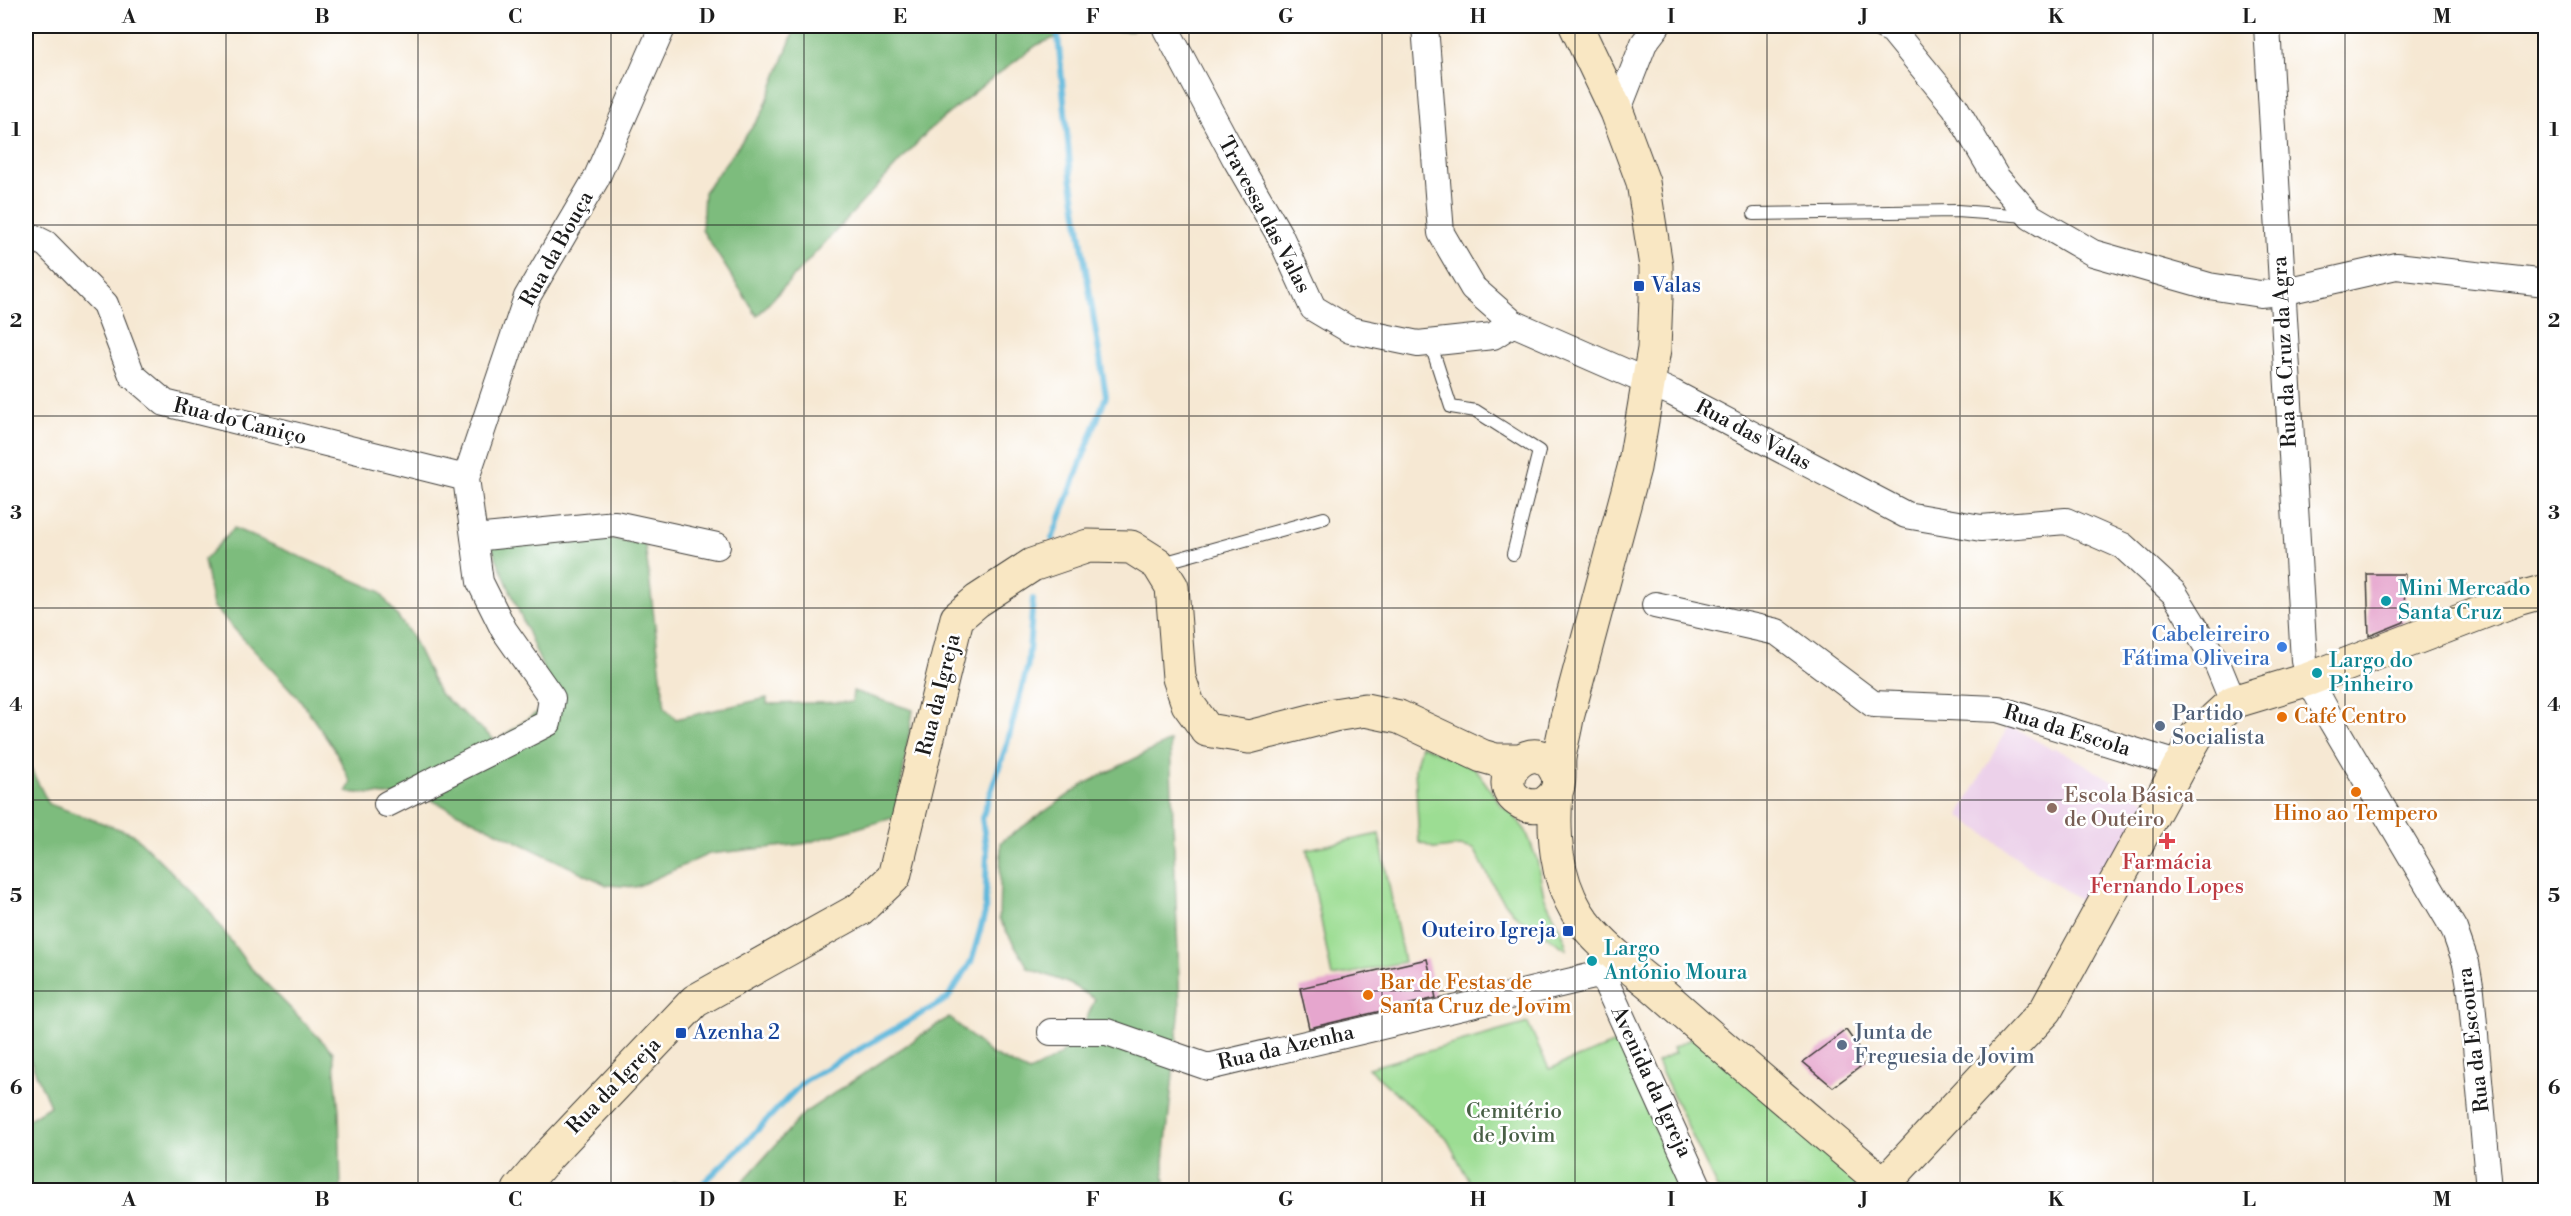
<svg xmlns="http://www.w3.org/2000/svg" width="2571" height="1216" font-family="'Libre Bodoni',serif">
<rect width="100%" height="100%" fill="#fff"/>
<filter id="ink" filterUnits="userSpaceOnUse"><feTurbulence type="fractalNoise" baseFrequency=".0167" numOctaves="2"/><feDisplacementMap in="SourceGraphic" scale="12" xChannelSelector="R" yChannelSelector="G"/><feConvolveMatrix kernelMatrix="1 2 1 2 8 2 1 2 1" color-interpolation-filters="sRGB"/></filter>
<filter id="wash" filterUnits="userSpaceOnUse"><feTurbulence type="fractalNoise" baseFrequency=".008" numOctaves="4" result="noise"/><feDisplacementMap in="SourceGraphic" scale="24" xChannelSelector="R" yChannelSelector="G"/><feGaussianBlur stdDeviation="1.35" result="paint"/><feColorMatrix in="noise" values="0 0 0 0 0 0 0 0 0 0 0 0 0 0 0 0 0 1.4 0 .05"/><feComposite in="paint" operator="in"/></filter>
<g filter="url(#wash)">
<rect width="100%" height="100%" fill="#f6e8d3"/>
<path fill="#ecd1ea" d="M2009 725 2053 750 2055 748 2081 762 2146 801 2088 905 2035 871 1959 815Z"/>
<path fill="#9cdd93" stroke="#5c7c58" stroke-width="1.5" d="M1421 745 1475 768 1501 805 1513 814 1526 831 1537 860 1544 896 1566 941V949L1515 915 1497 892 1474 849 1460 846 1435 849 1419 842 1415 769Z
M1379 834 1404 962 1332 977 1307 849Z
M1528 1023 1549 1069 1618 1042 1681 1190H1472L1468 1179 1447 1139 1368 1068Z
M1696 1036 1868 1190H1718L1657 1062 1675 1053 1672 1048Z"/>
<path fill="#7dbc7d" stroke="#4c6c4c" stroke-width="1.5" d="M796 26H1135L1132 31 1077 29 1037 45 986 83 931 128 757 316 702 230 704 192 762 114Z
M234 528 379 591 411 635 439 693 496 741 556 699 490 543 567 532 645 544 665 708 676 719 767 698V704L852 702 853 691 913 710 896 817 803 844 709 854 636 887 607 885 427 798 346 792 351 783 336 752 301 701 213 606 204 560Z
M1170 741 1180 1007 1164 1162 1165 1190H671L673 1183 738 1187 804 1113 949 1017 991 1054 1029 1072C1072 1052 1077 1042 1095 999L1070 984 1028 968 1025 962 999 919 1001 842 1086 783Z
M26 760 49 804 133 834 205 905 248 965 333 1052 339 1111 341 1190H26V1121L50 1106 26 1050Z"/>
<g fill="none" stroke-linecap="round" stroke-linejoin="round">
<path stroke="#5db7db" stroke-width="6" d="M1052 539 1106 396 1071 176 1057 26
M696 1190 741 1147 804 1081 947 999 971 962 985 913 987 853 982 818 1007 744 1028 664 1033 599"/>
</g>
<g id="blocks">
<path fill="#e6a6ce" d="M2367 574H2405L2404 622 2369 636Z
M1427 959 1436 998 1309 1028 1300 988Z
M1846 1030 1868 1061 1833 1087 1803 1062Z"/>
</g>
</g>
<g filter="url(#ink)">
<use href="#blocks" fill-opacity="0" stroke="#3d3b37" stroke-width="1.5"/>
<g fill="none" stroke-linecap="round" stroke-linejoin="round">
<defs>
<path id="lane" d="M1754 214 1957 211 2027 216
M1430 342 1451 407 1476 411 1539 451 1513 554
M1159 564 1324 518"/>
<path id="street" d="M1425 26 1441 233 1473 288 1513 323 1673 393 1906 515 1981 528 2066 521 2123 546 2174 593 2217 663 2233 702
M1883 26 1892 30 1955 107 1996 177 2031 217 2093 253 2209 286 2260 294 2282 292 2396 266 2546 283
M2267 26 2304 661 2309 679 2332 722 2454 929 2466 963 2471 991 2489 1190
M1166 29 1235 158 1280 236 1313 308 1350 330 1418 344 1493 336 1513 323
M1617 112 1644 43 1657 26
M26 234 46 244 105 304 132 375 165 403 466 478
M474 538 615 524 717 546
M1655 605 1777 632 1873 704 1998 709 2180 765
M387 804 548 723 552 698 504 630 480 582 466 478 527 297 596 179 663 26
M1602 974 1700 1190
M1051 1032H1107L1208 1067 1602 974 1622 959"/>
<path id="secondary" d="M1558 776C1538 726 1482 782 1522 803 1530 807 1541 807 1548 801 1553 797 1557 792 1558 786 1560 777 1558 767 1559 758 1561 745 1565 731 1567 718L1634 468 1654 349 1656 298V266L1643 182 1617 112 1576 26
M1556 792C1553 834 1555 875 1577 912 1596 943 1631 967 1659 991 1733 1057 1809 1120 1884 1184L2046 1010 2180 765 2197 735 2233 702 2309 679 2520 598 2546 591
M519 1190 548 1156 695 1001 860 909 894 877 957 618 977 601 1032 565 1088 546 1131 547 1158 564 1172 587 1179 678 1188 704 1207 730 1249 737 1334 715 1365 710 1399 717 1482 756 1496 760H1520"/>
</defs>
<use href="#lane" stroke="#3d3b37" stroke-width="14"/>
<use href="#street" stroke="#3d3b37" stroke-width="28"/>
<use href="#secondary" stroke="#3d3b37" stroke-width="35"/>
<use href="#lane" stroke="#fff" stroke-width="12"/>
<use href="#street" stroke="#fff" stroke-width="26"/>
<use href="#secondary" stroke="#f9e7c3" stroke-width="33"/>
</g>
</g>
<path fill="none" stroke="#1c1c1c" stroke-width="1.5" stroke-opacity="0.55" d="M226 26V1190M418 26V1190M611 26V1190M804 26V1190M996 26V1190M1189 26V1190M1382 26V1190M1575 26V1190M1767 26V1190M1960 26V1190M2153 26V1190M2345 26V1190M26 225H2546M26 416H2546M26 608H2546M26 800H2546M26 991H2546"/>
<g fill="#1a4fb4" stroke="#fff" stroke-width="2">
<rect x="1633" y="280" width="12" height="12" rx="3"/>
<rect x="1562" y="925" width="12" height="12" rx="3"/>
<rect x="675" y="1027" width="12" height="12" rx="3"/>
</g>
<g fill="#0f9aa8" stroke="#fff" stroke-width="2">
<circle cx="2386" cy="601" r="6"/>
<circle cx="2317" cy="673" r="6"/>
<circle cx="1592" cy="961" r="6"/>
</g>
<circle fill="#3f7fe0" stroke="#fff" stroke-width="2" cx="2282" cy="647" r="6"/>
<g fill="#e8710a" stroke="#fff" stroke-width="2">
<circle cx="2282" cy="717" r="6"/>
<circle cx="2356" cy="792" r="6"/>
<circle cx="1368" cy="995" r="6"/>
</g>
<g fill="#5c6f8a" stroke="#fff" stroke-width="2">
<circle cx="2160" cy="726" r="6"/>
<circle cx="1842" cy="1045" r="6"/>
</g>
<circle fill="#8d6e63" stroke="#fff" stroke-width="2" cx="2052" cy="808" r="6"/>
<path fill="#e0444e" stroke="#fff" stroke-width="2" d="M2164 832h6v6h6v6h-6v6h-6v-6h-6v-6h6z"/>
<g text-anchor="middle" dominant-baseline="central" stroke-width="5" stroke-linejoin="round" paint-order="stroke">
<g font-size="21" fill="#1c1c1c" stroke="#fff">
<text transform="translate(1264 215) rotate(62)">Travessa das Valas</text>
<text transform="translate(557 249) rotate(-61)">Rua da Bouça</text>
<text transform="translate(2285 352) rotate(-93)">Rua da Cruz da Agra</text>
<text transform="translate(240 422) rotate(14)">Rua do Caniço</text>
<text transform="translate(1753 435) rotate(28)">Rua das Valas</text>
<text transform="translate(939 695) rotate(-76)">Rua da Igreja</text>
<text transform="translate(2067 731) rotate(17)">Rua da Escola</text>
<text transform="translate(2474 1040) rotate(-97)">Rua da Escoura</text>
<text transform="translate(1286 1048) rotate(-13)">Rua da Azenha</text>
<text transform="translate(1651 1082) rotate(65)">Avenida da Igreja</text>
<text transform="translate(614 1086) rotate(-46)">Rua da Igreja</text>
</g>
<g font-size="21" fill="#164399" stroke="#fff" text-anchor="start">
<text x="1651" y="286">Valas</text>
<text x="1556" y="931" text-anchor="end">Outeiro Igreja</text>
<text x="693" y="1033">Azenha 2</text>
</g>
<g font-size="21" fill="#0d838f" stroke="#fff" text-anchor="start">
<text x="2398" y="589">Mini Mercado<tspan x="2398" dy="24">Santa Cruz</tspan></text>
<text x="2329" y="661">Largo do<tspan x="2329" dy="24">Pinheiro</tspan></text>
<text x="1604" y="949">Largo<tspan x="1604" dy="24">António Moura</tspan></text>
</g>
<g font-size="21" fill="#366cbe" stroke="#fff" text-anchor="end">
<text x="2270" y="635">Cabeleireiro<tspan x="2270" dy="24">Fátima Oliveira</tspan></text>
</g>
<g font-size="21" fill="#4e5e75" stroke="#fff" text-anchor="start">
<text x="2172" y="714">Partido<tspan x="2172" dy="24">Socialista</tspan></text>
<text x="1854" y="1033">Junta de<tspan x="1854" dy="24">Freguesia de Jovim</tspan></text>
</g>
<g font-size="21" fill="#c56008" stroke="#fff" text-anchor="start">
<text x="2294" y="717">Café Centro</text>
<text x="2356" y="814" text-anchor="middle">Hino ao Tempero</text>
<text x="1380" y="983">Bar de Festas de<tspan x="1380" dy="24">Santa Cruz de Jovim</tspan></text>
</g>
<g font-size="21" fill="#785e54" stroke="#fff" text-anchor="start">
<text x="2064" y="796">Escola Básica<tspan x="2064" dy="24">de Outeiro</tspan></text>
</g>
<g font-size="21" fill="#be3a42" stroke="#fff">
<text x="2167" y="863">Farmácia<tspan x="2167" dy="24">Fernando Lopes</tspan></text>
</g>
<g font-size="21" fill="#496046" stroke="#fff">
<text x="1514" y="1112">Cemitério<tspan x="1514" dy="24">de Jovim</tspan></text>
</g>
</g>
<rect width="2571" height="1216" fill="none" stroke="#fff" stroke-width="66"/>
<rect x="33" y="33" width="2505" height="1150" fill="none" stroke="#1c1c1c" stroke-width="2"/>
<g font-size="20" text-anchor="middle" font-weight="bold" fill="#1c1c1c">
<text x="129" y="23">A</text>
<text x="322" y="23">B</text>
<text x="515" y="23">C</text>
<text x="707" y="23">D</text>
<text x="900" y="23">E</text>
<text x="1093" y="23">F</text>
<text x="1286" y="23">G</text>
<text x="1478" y="23">H</text>
<text x="1671" y="23">I</text>
<text x="1864" y="23">J</text>
<text x="2056" y="23">K</text>
<text x="2249" y="23">L</text>
<text x="2442" y="23">M</text>
<text x="16" y="136">1</text>
<text x="2554" y="136">1</text>
<text x="16" y="327">2</text>
<text x="2554" y="327">2</text>
<text x="16" y="519">3</text>
<text x="2554" y="519">3</text>
<text x="16" y="711">4</text>
<text x="2554" y="711">4</text>
<text x="16" y="902">5</text>
<text x="2554" y="902">5</text>
<text x="16" y="1094">6</text>
<text x="2554" y="1094">6</text>
<text x="129" y="1206">A</text>
<text x="322" y="1206">B</text>
<text x="515" y="1206">C</text>
<text x="707" y="1206">D</text>
<text x="900" y="1206">E</text>
<text x="1093" y="1206">F</text>
<text x="1286" y="1206">G</text>
<text x="1478" y="1206">H</text>
<text x="1671" y="1206">I</text>
<text x="1864" y="1206">J</text>
<text x="2056" y="1206">K</text>
<text x="2249" y="1206">L</text>
<text x="2442" y="1206">M</text>
</g>
</svg>
